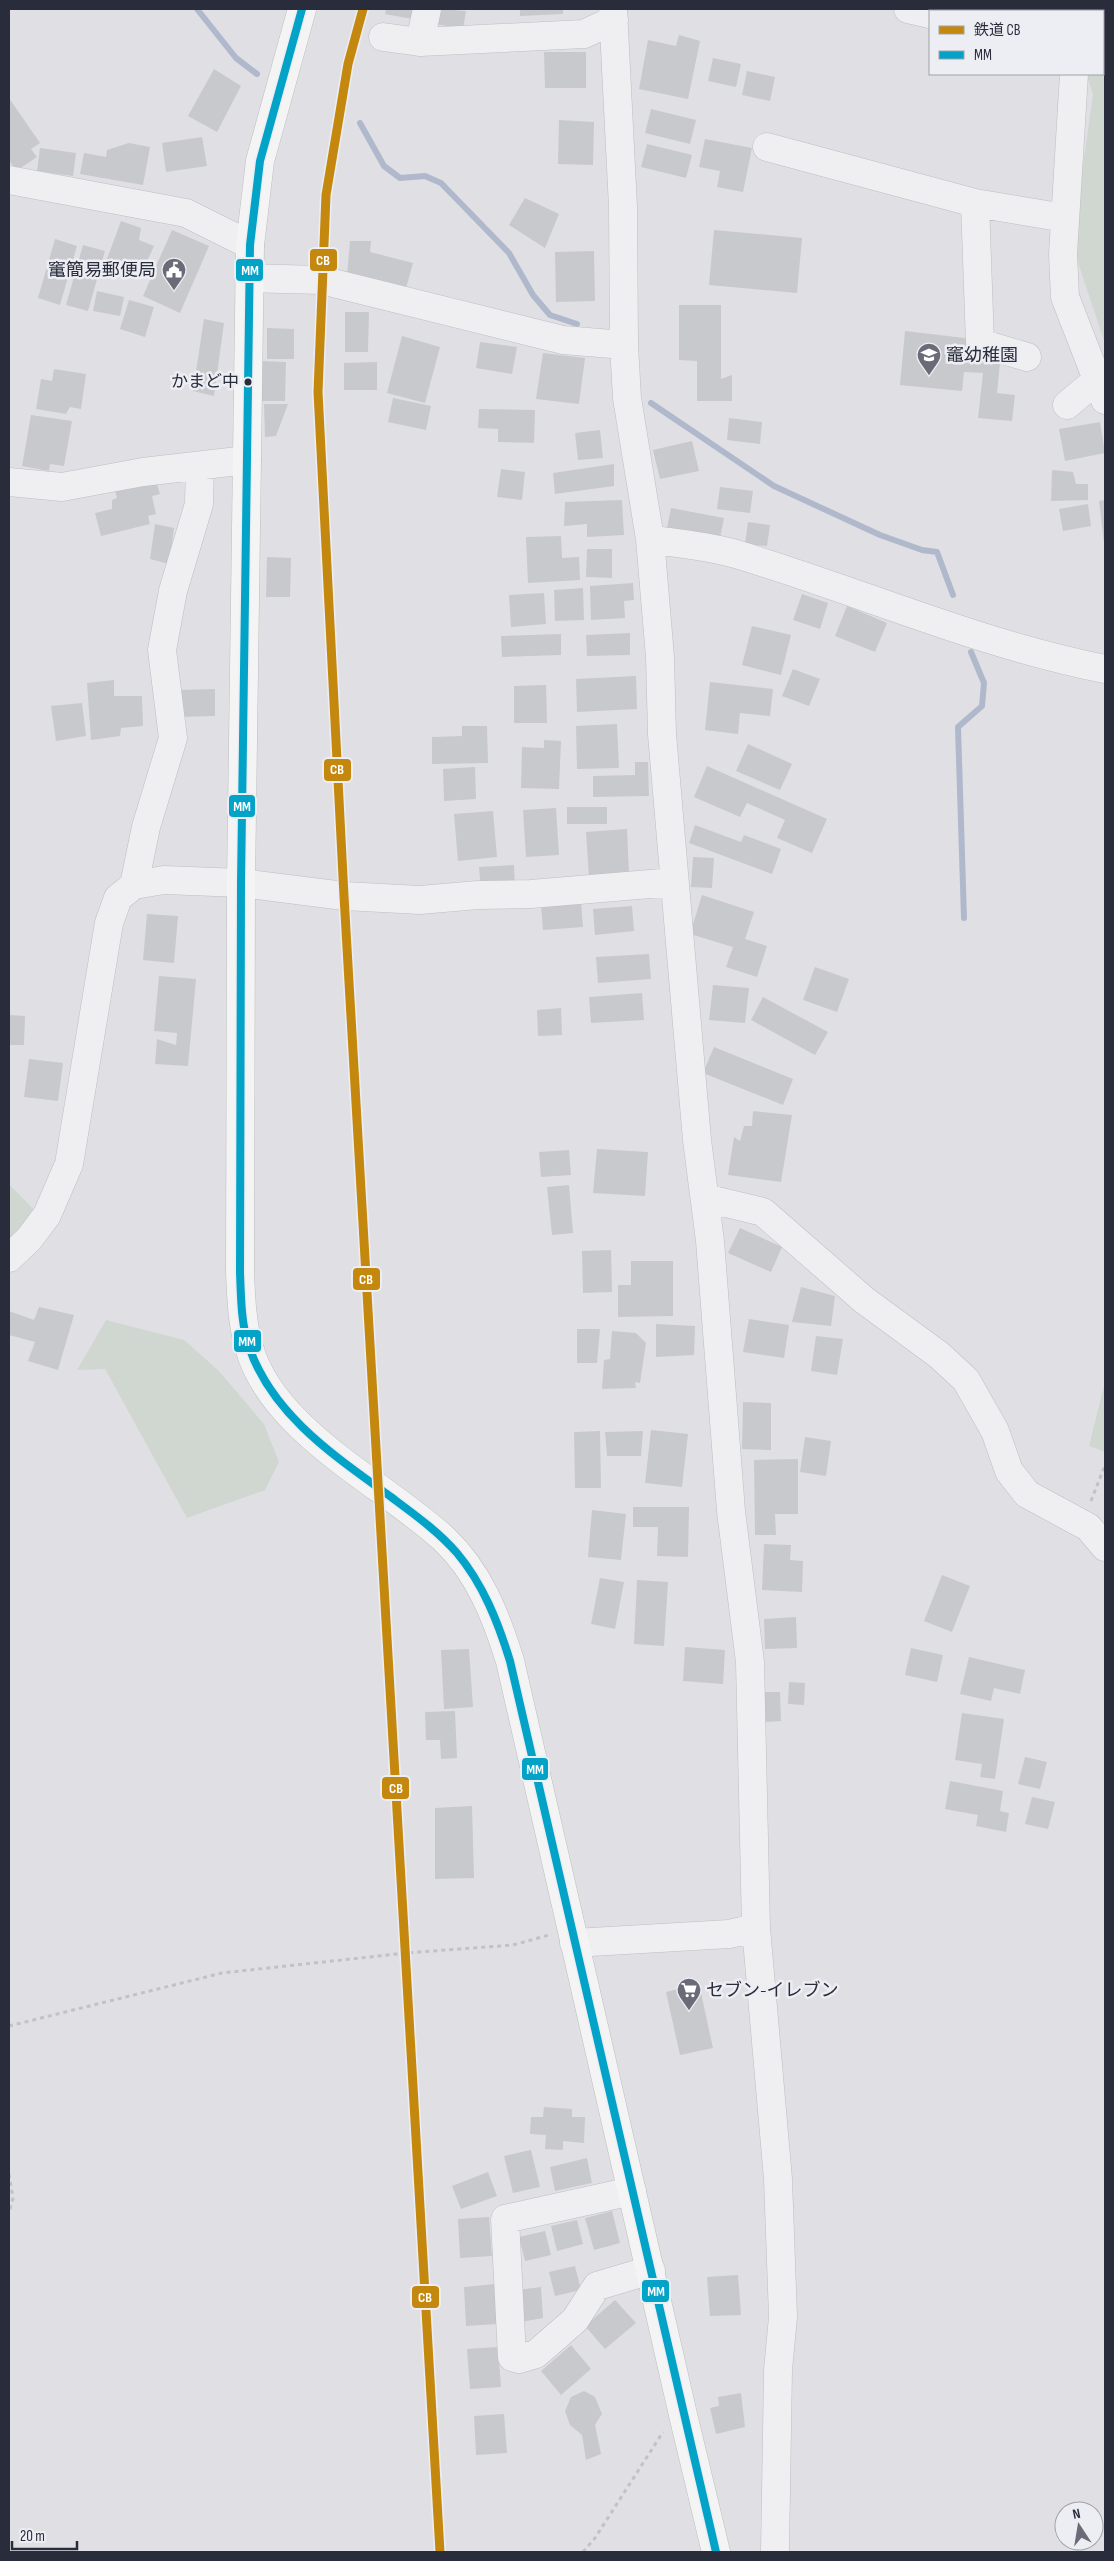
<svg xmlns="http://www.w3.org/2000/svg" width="1114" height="2561" font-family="'Sofia Sans Condensed','Noto Sans JP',sans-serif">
<rect width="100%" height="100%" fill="#e0e0e4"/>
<path fill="#cfd7d0" d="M927 9H1105V344L1072 245 1093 94 1086 74H1103V11H939Z
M9 1184 44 1220 9 1251Z
M106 1320 184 1340 219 1371 264 1424 279 1462 265 1490 187 1518 105 1369 77 1370Z
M1105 1382V1452L1089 1446Z"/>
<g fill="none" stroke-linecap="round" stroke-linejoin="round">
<path stroke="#b0b8cc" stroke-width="6" d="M197 9 236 58 257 74
M360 123 384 166 400 178 425 176 441 183 509 253 533 295 550 315 577 324
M651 403 774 486 880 535 922 550 937 552 953 595
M964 918 958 727 982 706 984 683 971 652"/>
</g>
<path fill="#c8c9cc" d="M386 9H414L412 19 385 14Z
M439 9 466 11 463 29 436 24Z
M520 9H563V14L520 16Z
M679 35 700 41 688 99 639 89 648 40 676 46Z
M544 52H586V88H545Z
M713 58 741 64 736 87 708 81Z
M214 69 241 86 217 132 188 116Z
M747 71 775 77 770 101 742 95Z
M9 98 40 143 31 149 37 157 16 171 9 160Z
M651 109 696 120 690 144 645 133Z
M559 120 594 122 593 165 558 164Z
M202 137 207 166 166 172 162 143Z
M705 139 752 148 743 192 717 187 720 171 699 167Z
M129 143 150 147 143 185 80 174 84 153 106 157 107 150Z
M647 144 692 155 686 178 641 167Z
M40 148 76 153 73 176 37 171Z
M525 198 559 214 545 248 509 225Z
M121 221 141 228 139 240 154 246 142 273 130 268 126 274 104 267Z
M172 230 209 246 180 313 143 296Z
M714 230 802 238 797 293 709 285Z
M55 239 77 246 60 305 38 298Z
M350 241H371L370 252 413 263 405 292 347 276Z
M83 245 105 251 88 311 66 305Z
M594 251 595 301 556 302 555 252Z
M97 291 124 297 120 316 93 311Z
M129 300 154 307 145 337 120 329Z
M679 305H721V379L732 375V401H697V361L679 360Z
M345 312H369L368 352H345Z
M204 319 224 323 214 396 193 391Z
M267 328 294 329V359H267Z
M905 331 973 339 971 360 1000 363 997 393 1015 395 1012 421 978 418 983 373 964 372 962 391 900 385Z
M402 336 440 347 425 403 387 393Z
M480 342 517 347 512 374 476 368Z
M543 353 585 358 579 404 536 399Z
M262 361 286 362 285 401H261Z
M377 362V390H344V363Z
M54 369 86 374 81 409 70 407 66 414 36 409 41 379 52 381Z
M393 398 431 406 426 430 388 422Z
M264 404H288L276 436 265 437Z
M479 409 535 410 534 443 498 442V429L478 428Z
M31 415 72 421 64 466 50 464 49 471 22 466Z
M729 418 762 422 760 444 727 440Z
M1100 422 1105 453 1065 461 1059 429Z
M600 430 603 458 578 460 575 433Z
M692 441 699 471 660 479 653 450Z
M614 464V486L555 494 553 473Z
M501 469 525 472 522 500 497 497Z
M1052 470 1073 472 1076 484H1088V500L1051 501Z
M156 481 160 494 152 496 156 514 148 516 150 524 101 536 95 513 112 509V500L117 498 115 491Z
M720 487 753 491 750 513 717 509Z
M622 500 624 535 587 537V524L564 526 565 502Z
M1105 500V543H1104L1099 501Z
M1088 504 1091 526 1063 531 1059 509Z
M671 508 724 518 720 538 667 528Z
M748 522 770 525 767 546 745 544Z
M155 524 174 528 169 564 150 559Z
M561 536 562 558 579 557 580 580 528 583 526 537Z
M587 549H612V578L586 577Z
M267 557 291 558 290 597H266Z
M633 583 634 600 624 601 625 618 591 620 590 586Z
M583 588 584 620 555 621 554 590Z
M544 593 546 624 511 627 509 595Z
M802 594 828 603 820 629 793 620Z
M847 606 887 623 875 652 835 636Z
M752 626 791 635 781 675 742 665Z
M630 633V655L587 656 586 635Z
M561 634V655L502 657 501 636Z
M793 669 820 679 809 706 782 696Z
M636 676 637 709 577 712 576 679Z
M114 680V696H142L143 726 121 728 120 736 91 740 87 683Z
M710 682 773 689 770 716 740 713 738 734 705 730Z
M546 685 547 723H514V686Z
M215 689V716L178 717 177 690Z
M82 703 86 736 56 741 51 706Z
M617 724 619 768 577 769 576 726Z
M462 726H487L488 763 432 764V737L462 736Z
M544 740 561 741 559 789 521 788 522 747 544 748Z
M748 744 792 764 780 790 736 771Z
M635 762H648L649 796 593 797V776L635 775Z
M707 766 827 819 812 853 777 838 785 820 747 803 740 817 694 797Z
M475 767 476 799 444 801 443 769Z
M567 807H607V824H567Z
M556 808 559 855 526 857 523 810Z
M493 811 497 857 458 861 454 814Z
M695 825 741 842 744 835 781 849 772 874 689 843Z
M627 829 629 875 589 877 586 832Z
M693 857 714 858 712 888 691 887Z
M514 865 515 890 481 893 479 867Z
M702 895 754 912 745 939 767 946 757 977 726 967 733 947 690 934Z
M581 902 583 927 543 930 541 905Z
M632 906 634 931 595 935 593 909Z
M147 914 178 916 174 963 143 960Z
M649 954 651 979 598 983 596 957Z
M815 967 849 979 837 1012 803 1000Z
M159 976 196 979 188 1066 155 1064 157 1039 176 1045 177 1033 154 1031Z
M713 985 749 988 745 1023 709 1020Z
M642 993 644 1020 591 1023 589 997Z
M763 997 828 1032 815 1055 751 1020Z
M561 1008 562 1035 538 1036 537 1010Z
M9 1015 25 1016 24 1045H9Z
M714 1047 793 1079 783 1105 703 1073Z
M29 1059 63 1063 58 1101 24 1097Z
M753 1111 792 1115 781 1182 728 1175 734 1137 740 1141 744 1126H752Z
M597 1149 648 1152 645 1196 593 1193Z
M569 1150 571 1175 541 1177 539 1152Z
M569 1185 573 1233 552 1235 547 1187Z
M740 1228 782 1247 771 1272 728 1253Z
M611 1250 612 1292 583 1293 582 1251Z
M631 1261H673V1316L618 1317V1285H631Z
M801 1287 835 1296 831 1326 792 1322Z
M39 1307 74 1315 58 1370 28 1361 35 1342 9 1335V1311L34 1320Z
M749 1319 789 1325 784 1358 743 1352Z
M656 1324 695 1326 694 1355 656 1357Z
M577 1329H600L597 1363H577Z
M612 1331 636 1333 646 1343 640 1383 635 1382 636 1388 602 1389 604 1360 610 1359Z
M816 1336 843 1339 837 1375 811 1371Z
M743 1402 771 1403V1450L742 1449Z
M651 1430 688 1434 682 1487 645 1483Z
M600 1431 601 1488H575L574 1432Z
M643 1431 641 1456H607L605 1432Z
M805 1437 831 1441 826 1476 800 1472Z
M798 1459V1514H775L776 1535H755L754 1460Z
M633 1507H689L688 1557 657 1556 658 1527H633Z
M592 1510 626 1514 621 1560 588 1557Z
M764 1544 791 1545 790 1560 803 1561 802 1592 762 1590Z
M942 1575 970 1586 952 1632 924 1621Z
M600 1578 624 1582 615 1629 591 1624Z
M637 1580 668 1582 664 1646 634 1644Z
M796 1617 797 1648 765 1649 764 1619Z
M685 1647 725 1650 723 1684 683 1681Z
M911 1648 943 1655 937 1682 905 1675Z
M469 1649 473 1707 444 1709 441 1650Z
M969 1657 1025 1670 1020 1694 994 1688 991 1701 960 1694Z
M789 1682 805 1683 804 1705 788 1704Z
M765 1692H780L781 1721 765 1722Z
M455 1711 457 1758 441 1759 440 1740H426L425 1712Z
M962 1713 1004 1719 995 1779 980 1777 982 1764 955 1760Z
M1025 1757 1047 1762 1040 1789 1018 1784Z
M950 1781 1003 1791 1000 1811 1009 1813 1006 1832 976 1826 978 1815 945 1809Z
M1032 1797 1055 1802 1048 1829 1025 1824Z
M472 1806 474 1878 435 1879V1808Z
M699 1984 713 2048 680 2055 666 1992Z
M544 2107 572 2109V2117H585L584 2143 563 2141V2150L545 2149 546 2135 530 2134 531 2117H543Z
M531 2150 540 2187 513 2193 504 2156Z
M587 2158 592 2183 555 2191 550 2167Z
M488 2172 497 2196 461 2209 452 2186Z
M612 2211 620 2243 594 2250 585 2218Z
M489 2217 492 2256 460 2258 458 2219Z
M577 2220 583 2244 557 2251 551 2226Z
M545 2231 551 2255 525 2261 519 2237Z
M575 2266 581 2290 555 2296 549 2272Z
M738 2275 741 2315 710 2316 707 2277Z
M495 2284 497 2324 466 2326 464 2287Z
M541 2287 543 2318 521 2322 518 2290Z
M615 2300 636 2323 605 2349 585 2326Z
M571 2345 591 2369 561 2395 541 2371Z
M498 2347 501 2387 470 2389 467 2349Z
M584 2391 595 2397 602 2414 595 2425 601 2454 586 2460 582 2435 570 2425 565 2411 571 2397Z
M741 2393 745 2427 716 2434 710 2408 719 2406 718 2397Z
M504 2414 507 2453 476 2455 474 2416Z"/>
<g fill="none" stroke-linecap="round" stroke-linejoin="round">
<defs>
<path id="minor" d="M613 9 623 207 624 345 627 398 650 539 660 657 662 734 697 1140 710 1241 731 1511 750 1662 756 1928 778 2179 783 2317 778 2370 775 2552
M908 9 930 14
M1074 9V11
M383 37 420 42 584 34 614 20
M420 42 427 9
M1074 74 1063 254 1065 297 1105 400
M767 147 975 203 1065 218
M9 180 186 213 250 245
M975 203 980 343 1027 357
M249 278 321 280 563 340 624 345
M1067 405 1098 379
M9 482 62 487 143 472 247 460
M650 539C678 544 708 546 736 554 859 591 978 644 1105 669
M134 885 146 827 173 738 162 650 173 591 199 504 200 466
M705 1198 763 1212 864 1300 939 1355 966 1380 995 1431 1009 1471 1027 1494 1088 1527 1105 1547
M9 1258 29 1239 47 1215 69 1164 109 923 118 898 134 885 164 880 241 883 344 896 420 900 478 895 531 894 674 882
M574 1943 729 1934 756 1928
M632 2191 505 2219 512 2357 519 2359 536 2354 575 2320 597 2286 651 2270"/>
<path id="major" d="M302 9 260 161 250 245 241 883 240 1272C241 1297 242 1323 249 1347 272 1431 383 1483 444 1539 479 1572 496 1616 510 1661L684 2419 716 2552"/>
</defs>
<use href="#minor" stroke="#bebec2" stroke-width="29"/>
<use href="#major" stroke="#bcbdc1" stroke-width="29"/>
<path stroke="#c1c1c6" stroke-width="3" stroke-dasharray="4 4" stroke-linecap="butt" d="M1091 1501 1105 1465
M9 2026 222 1973 406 1953 513 1945 549 1935
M9 2174 13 2198 9 2213
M583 2552 595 2538 663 2432"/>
<use href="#minor" stroke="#efeff1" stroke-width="28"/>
<use href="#major" stroke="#f4f4f5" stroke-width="28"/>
<defs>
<path id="bus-1" d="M302 9 260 161 250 245 241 883 240 1272C241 1297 241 1324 249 1347 272 1414 333 1455 387 1494 411 1512 437 1530 457 1553 483 1584 498 1622 510 1661L716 2552"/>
</defs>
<use href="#bus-1" stroke="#edeef4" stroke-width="11"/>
<use href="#bus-1" stroke="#02a3c7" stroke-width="8"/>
<defs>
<path id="rail-1" d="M363 9 348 64 326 195 318 392 344 896 440 2552"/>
</defs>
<use href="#rail-1" stroke="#edeef4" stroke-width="12"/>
<use href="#rail-1" stroke="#c4880f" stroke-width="9"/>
</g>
<defs>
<symbol id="civic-pin" viewBox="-11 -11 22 30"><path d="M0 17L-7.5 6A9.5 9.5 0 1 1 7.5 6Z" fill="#696b76" stroke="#edeef4"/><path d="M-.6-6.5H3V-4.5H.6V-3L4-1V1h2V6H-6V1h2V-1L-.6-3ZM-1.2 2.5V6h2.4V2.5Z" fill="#fff"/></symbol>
<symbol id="school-pin" viewBox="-11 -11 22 30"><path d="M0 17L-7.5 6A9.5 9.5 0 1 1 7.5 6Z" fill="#696b76" stroke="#edeef4"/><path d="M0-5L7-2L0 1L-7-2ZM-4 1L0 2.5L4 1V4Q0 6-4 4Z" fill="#fff"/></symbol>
<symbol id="supermarket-pin" viewBox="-11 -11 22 30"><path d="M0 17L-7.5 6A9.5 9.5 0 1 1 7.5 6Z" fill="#696b76" stroke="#edeef4"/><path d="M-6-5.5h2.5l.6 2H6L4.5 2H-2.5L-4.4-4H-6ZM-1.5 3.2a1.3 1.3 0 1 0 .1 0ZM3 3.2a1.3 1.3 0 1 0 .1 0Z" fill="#fff"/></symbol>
</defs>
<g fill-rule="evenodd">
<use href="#civic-pin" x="160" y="256" width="28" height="38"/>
<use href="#school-pin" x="915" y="341" width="28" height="38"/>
<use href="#supermarket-pin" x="675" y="1976" width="28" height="38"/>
</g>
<circle fill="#292c3b" stroke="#edeef4" stroke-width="2" cx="248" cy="382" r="4.5"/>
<g text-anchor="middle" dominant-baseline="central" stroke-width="5" stroke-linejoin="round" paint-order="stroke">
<g font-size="17" fill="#292c3b" stroke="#edeef4" text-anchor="end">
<text x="239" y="382">かまど中</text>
</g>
<g font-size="18" fill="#292c3b" stroke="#edeef4" text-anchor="start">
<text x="156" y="270" text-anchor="end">竃簡易郵便局</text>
<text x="946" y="355">竈幼稚園</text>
<text x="706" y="1990">セブン-イレブン</text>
</g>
</g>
<g stroke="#edeef4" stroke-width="2">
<rect x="309" y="248" width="29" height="24" rx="5" fill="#c4880f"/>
<rect x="235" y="258" width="29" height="24" rx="5" fill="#02a3c7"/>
<rect x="323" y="758" width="29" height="24" rx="5" fill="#c4880f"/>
<rect x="228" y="794" width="28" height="24" rx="5" fill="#02a3c7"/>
<rect x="352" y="1267" width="29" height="24" rx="5" fill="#c4880f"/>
<rect x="233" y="1329" width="29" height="24" rx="5" fill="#02a3c7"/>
<rect x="521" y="1757" width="28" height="24" rx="5" fill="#02a3c7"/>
<rect x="381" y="1776" width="29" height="24" rx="5" fill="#c4880f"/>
<rect x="641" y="2279" width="29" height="24" rx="5" fill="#02a3c7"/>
<rect x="411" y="2285" width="29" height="24" rx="5" fill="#c4880f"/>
</g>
<g font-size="14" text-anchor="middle" font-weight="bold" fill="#fff">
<text x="323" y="265">CB</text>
<text x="250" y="275">MM</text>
<text x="337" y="774">CB</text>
<text x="242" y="811">MM</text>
<text x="366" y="1284">CB</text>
<text x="247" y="1346">MM</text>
<text x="535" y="1774">MM</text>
<text x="396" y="1793">CB</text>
<text x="656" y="2296">MM</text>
<text x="425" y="2302">CB</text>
</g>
<rect width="1114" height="2561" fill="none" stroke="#292c3b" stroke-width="20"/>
<rect x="929" y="10" width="175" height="65" fill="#edeef4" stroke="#9fa0aa"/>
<rect x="939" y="26" width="25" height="8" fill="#c4880f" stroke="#9fa0aa"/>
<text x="974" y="35" font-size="15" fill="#292c3b">鉄道 CB</text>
<rect x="939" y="51" width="25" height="8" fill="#02a3c7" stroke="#9fa0aa"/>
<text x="974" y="60" font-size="15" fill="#292c3b">MM</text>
<g transform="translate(1079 2526) rotate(348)"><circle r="24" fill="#edeef4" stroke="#9fa0aa"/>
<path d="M0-4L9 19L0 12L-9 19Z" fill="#696b76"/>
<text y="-8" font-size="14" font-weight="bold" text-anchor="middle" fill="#292c3b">N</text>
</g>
<path d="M12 2541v8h65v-8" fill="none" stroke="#292c3b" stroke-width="2.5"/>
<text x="20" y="2541" font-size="15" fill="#292c3b" stroke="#edeef4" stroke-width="4" paint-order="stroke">20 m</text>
</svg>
